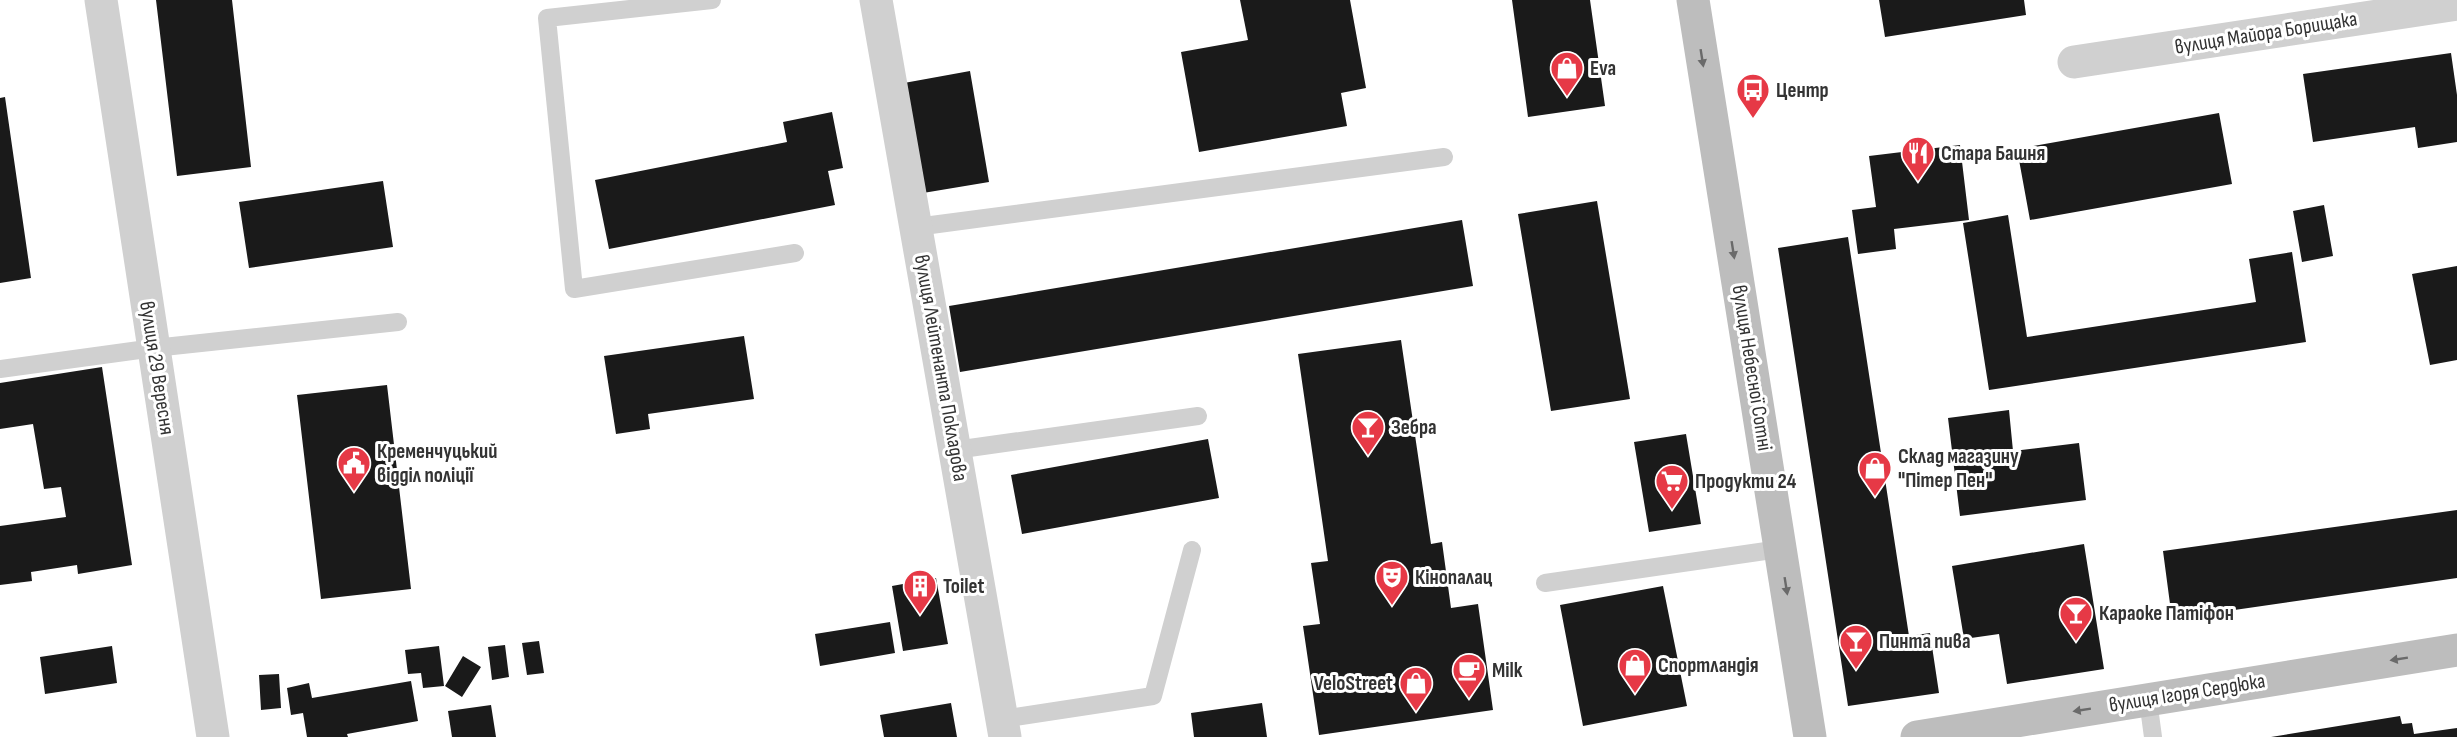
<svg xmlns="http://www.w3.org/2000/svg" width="2457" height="737" font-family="'Sofia Sans Condensed',sans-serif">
<rect width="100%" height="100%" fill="#fff"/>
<path fill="#1a1a1a" d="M156 0H232L251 167 177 176Z
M1240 0H1350L1366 88 1341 93 1347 126 1199 152 1181 52 1248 40Z
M1512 0H1590L1605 106 1528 117Z
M1879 0H2024L2026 15 1885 37Z
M2451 53 2457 95V142L2418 148 2415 127 2313 142 2303 74Z
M970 71 989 182 923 193 904 83Z
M5 97 31 278 0 283V98Z
M832 112 843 168 828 171 835 205 609 249 595 180 787 142 783 122Z
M2219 113 2232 184 2030 220 2017 149Z
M1960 145 1969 220 1894 229 1896 249 1858 254 1852 210 1876 207 1869 156Z
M383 181 393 247 249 268 239 202Z
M1597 201 1630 399 1551 411 1518 214Z
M2324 205 2333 256 2302 262 2293 211Z
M2008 215 2027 337 2256 302 2249 259 2292 252 2306 342 1989 390 1963 223Z
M1462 220 1473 286 960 372 949 306Z
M1848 237 1909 636 1930 633 1939 693 1848 706 1778 248Z
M2457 266V360L2430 365 2412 274Z
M744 336 754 399 648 414 650 429 616 434 604 356Z
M1401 340 1431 544 1442 542 1451 608 1478 604 1493 710 1319 735 1303 626 1320 624 1311 563 1328 561 1298 354Z
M102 367 132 565 78 574 77 565 31 572 32 581 0 585V526L66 517 61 487 44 489 33 424 0 429V383Z
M387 385 411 589 321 599 297 395Z
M2009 410 2013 451 2079 443 2086 500 1960 516 1948 418Z
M1686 434 1701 524 1649 532 1634 442Z
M1208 439 1219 498 1022 534 1011 475Z
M2457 510V578L2172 619 2163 551Z
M2084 544 2104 669 2007 684 1999 634 1964 639 1952 566Z
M936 578 948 644 903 651 892 586Z
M1663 586 1687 706 1583 726 1560 605Z
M890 622 895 653 820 666 815 634Z
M539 641 544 673 527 675 522 643Z
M505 645 509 677 492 680 488 647Z
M112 646 117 683 45 694 40 657Z
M439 646 444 686 423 688 421 673 408 674 405 650Z
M463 656 481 667 462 697 445 686Z
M279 674 281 708 261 710 259 675Z
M411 681 418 721 347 734 348 737H307L303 713 291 715 287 688 309 683 312 698Z
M951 703 957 737H884L880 715Z
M1262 703 1267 737H1194L1191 713Z
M491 705 496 737H452L448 711Z
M2400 716 2402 724 2412 723 2414 734 2457 728V737H2271Z"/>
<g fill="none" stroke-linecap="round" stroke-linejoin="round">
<path stroke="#d0d0d0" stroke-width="18" d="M712 0 547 18 574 289 795 253
M916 227 1444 157
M0 369 154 348 398 322
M955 450 1198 416
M1545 583 1780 549
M2148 700 2153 737
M1002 719 1153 696 1192 550"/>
<path stroke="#d0d0d0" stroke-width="33" d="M101 0 213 737
M876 0 1005 737
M2074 62 2457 4"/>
<path stroke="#bdbdbd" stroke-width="33" d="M1693 0 1810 737
M1917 737 2457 650"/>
</g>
<defs><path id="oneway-solid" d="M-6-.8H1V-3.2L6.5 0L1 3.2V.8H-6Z" transform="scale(1.5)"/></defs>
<g fill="#6a6a6a">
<use href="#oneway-solid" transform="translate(1702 58) rotate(81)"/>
<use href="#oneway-solid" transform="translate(1733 250) rotate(81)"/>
<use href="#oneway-solid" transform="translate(1786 586) rotate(81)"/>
<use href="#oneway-solid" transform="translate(2399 659) rotate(171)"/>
<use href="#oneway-solid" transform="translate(2082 710) rotate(171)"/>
</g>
<defs>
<symbol id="shop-pin" viewBox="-11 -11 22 30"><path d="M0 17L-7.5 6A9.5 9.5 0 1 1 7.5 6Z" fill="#e63946" stroke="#fff"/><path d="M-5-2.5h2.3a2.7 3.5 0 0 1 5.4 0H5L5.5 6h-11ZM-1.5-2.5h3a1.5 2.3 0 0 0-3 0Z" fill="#fff"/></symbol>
<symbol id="bus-pin" viewBox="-11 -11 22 30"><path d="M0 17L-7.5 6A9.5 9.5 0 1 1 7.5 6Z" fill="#e63946" stroke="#fff"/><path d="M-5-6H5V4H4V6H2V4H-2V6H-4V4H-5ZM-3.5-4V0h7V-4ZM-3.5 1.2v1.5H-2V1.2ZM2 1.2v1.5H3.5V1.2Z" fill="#fff"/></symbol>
<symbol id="restaurant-pin" viewBox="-11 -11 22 30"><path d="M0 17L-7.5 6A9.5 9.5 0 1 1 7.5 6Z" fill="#e63946" stroke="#fff"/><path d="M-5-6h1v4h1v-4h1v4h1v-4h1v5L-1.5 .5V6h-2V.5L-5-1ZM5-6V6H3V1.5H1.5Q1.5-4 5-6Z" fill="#fff"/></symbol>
<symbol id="bar-pin" viewBox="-11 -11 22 30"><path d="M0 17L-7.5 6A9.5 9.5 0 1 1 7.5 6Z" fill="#e63946" stroke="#fff"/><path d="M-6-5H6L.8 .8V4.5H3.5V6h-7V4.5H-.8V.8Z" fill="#fff"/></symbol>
<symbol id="civic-pin" viewBox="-11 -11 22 30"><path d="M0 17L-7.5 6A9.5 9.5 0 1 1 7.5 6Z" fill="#e63946" stroke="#fff"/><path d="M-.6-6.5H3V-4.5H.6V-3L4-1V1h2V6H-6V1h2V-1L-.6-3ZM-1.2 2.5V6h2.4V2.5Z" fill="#fff"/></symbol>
<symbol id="supermarket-pin" viewBox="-11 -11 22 30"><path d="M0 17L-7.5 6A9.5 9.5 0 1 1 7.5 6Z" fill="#e63946" stroke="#fff"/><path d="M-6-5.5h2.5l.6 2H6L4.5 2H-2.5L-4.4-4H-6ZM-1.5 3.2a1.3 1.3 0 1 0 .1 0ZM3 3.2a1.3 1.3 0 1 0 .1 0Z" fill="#fff"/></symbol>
<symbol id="theatre-pin" viewBox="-11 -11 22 30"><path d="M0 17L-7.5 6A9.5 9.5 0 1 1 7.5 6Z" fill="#e63946" stroke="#fff"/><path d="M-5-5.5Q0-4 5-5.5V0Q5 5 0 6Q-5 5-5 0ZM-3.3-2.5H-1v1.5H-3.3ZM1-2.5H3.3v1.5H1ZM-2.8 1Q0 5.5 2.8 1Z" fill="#fff"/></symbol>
<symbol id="building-pin" viewBox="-11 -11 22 30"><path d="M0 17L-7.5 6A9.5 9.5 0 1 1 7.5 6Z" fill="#e63946" stroke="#fff"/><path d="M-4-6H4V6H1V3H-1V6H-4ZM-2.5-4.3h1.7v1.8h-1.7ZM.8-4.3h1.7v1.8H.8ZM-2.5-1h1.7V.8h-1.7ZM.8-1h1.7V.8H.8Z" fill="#fff"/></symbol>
<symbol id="cafe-pin" viewBox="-11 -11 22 30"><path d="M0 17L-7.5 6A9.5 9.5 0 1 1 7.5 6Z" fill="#e63946" stroke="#fff"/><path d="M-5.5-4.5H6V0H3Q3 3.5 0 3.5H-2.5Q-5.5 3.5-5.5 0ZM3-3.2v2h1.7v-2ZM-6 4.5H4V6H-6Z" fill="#fff"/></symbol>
</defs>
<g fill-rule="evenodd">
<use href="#shop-pin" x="1548" y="49" width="38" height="52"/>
<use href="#bus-pin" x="1734" y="71" width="38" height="52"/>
<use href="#restaurant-pin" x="1899" y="134" width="38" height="52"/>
<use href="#bar-pin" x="1349" y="408" width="38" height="52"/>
<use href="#civic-pin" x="335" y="444" width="38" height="52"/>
<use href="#shop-pin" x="1856" y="449" width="38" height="52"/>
<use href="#supermarket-pin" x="1653" y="462" width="38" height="52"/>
<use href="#theatre-pin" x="1373" y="558" width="38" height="52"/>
<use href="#building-pin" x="901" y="567" width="38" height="52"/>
<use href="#bar-pin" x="2057" y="594" width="38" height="52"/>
<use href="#bar-pin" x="1837" y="622" width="38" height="52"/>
<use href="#shop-pin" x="1616" y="646" width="38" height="52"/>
<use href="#cafe-pin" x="1450" y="651" width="38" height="52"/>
<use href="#shop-pin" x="1397" y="664" width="38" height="52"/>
</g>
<g text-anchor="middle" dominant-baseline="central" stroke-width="6" stroke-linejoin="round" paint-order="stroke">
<g font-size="21" fill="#333" stroke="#fff">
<text transform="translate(2266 33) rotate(-9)">вулиця Майора Борищака</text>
<text transform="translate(157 368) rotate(81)">вулиця 29 Вересня</text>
<text transform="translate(941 368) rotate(80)">вулиця Лейтенанта Покладова</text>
<text transform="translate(1752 368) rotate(81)">вулиця Небесної Сотні</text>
<text transform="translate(2187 693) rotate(-9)">вулиця Ігоря Сердюка</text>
</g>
<g font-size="21" font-weight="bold" fill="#333" stroke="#fff" text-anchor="start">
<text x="1590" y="68">Eva</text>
<text x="1776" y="90">Центр</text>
<text x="1941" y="153">Стара Башня</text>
<text x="1391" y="427">Зебра</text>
<text x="377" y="451">Кременчуцький<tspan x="377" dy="24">відділ поліції</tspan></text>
<text x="1898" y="456">Склад магазину<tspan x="1898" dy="24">"Пітер Пен"</tspan></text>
<text x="1695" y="481">Продукти 24</text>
<text x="1415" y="577">Кінопалац</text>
<text x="943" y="586">Toilet</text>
<text x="2099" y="613">Караоке Патіфон</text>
<text x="1879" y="641">Пинта пива</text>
<text x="1658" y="665">Спортландія</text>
<text x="1492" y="670">Milk</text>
<text x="1393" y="683" text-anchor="end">VeloStreet</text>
</g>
</g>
</svg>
